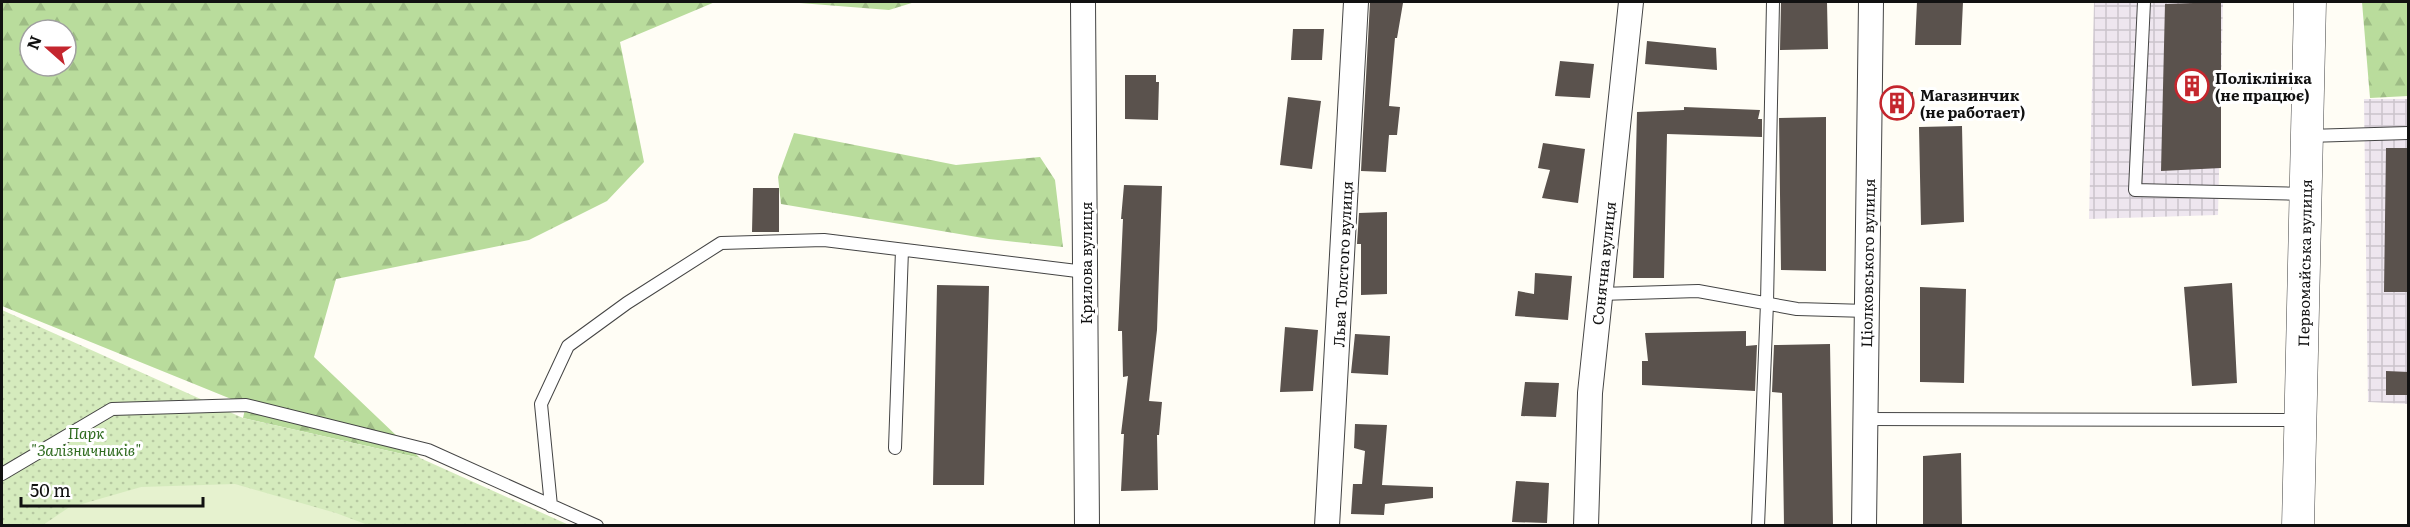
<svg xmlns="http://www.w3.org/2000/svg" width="2410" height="527" font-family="Literata,serif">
<defs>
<pattern id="industrial-grid" width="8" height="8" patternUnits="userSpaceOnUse" patternTransform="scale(1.5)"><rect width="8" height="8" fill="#eee6ef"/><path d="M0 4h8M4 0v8" fill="none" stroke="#cbc4cc"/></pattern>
<pattern id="forest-firs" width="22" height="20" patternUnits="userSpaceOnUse" patternTransform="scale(1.5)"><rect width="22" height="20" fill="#b9dc9c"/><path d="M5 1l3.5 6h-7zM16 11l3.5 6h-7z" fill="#9ebc85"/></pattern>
<pattern id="park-dots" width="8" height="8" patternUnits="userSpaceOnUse" patternTransform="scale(1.5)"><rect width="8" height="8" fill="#d5ebbd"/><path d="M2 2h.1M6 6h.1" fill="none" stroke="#b6c8a1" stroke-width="1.8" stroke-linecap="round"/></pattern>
</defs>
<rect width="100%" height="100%" fill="#fffdf5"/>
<path fill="url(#industrial-grid)" d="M2094 2H2223L2218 215 2089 219Z
M2364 99H2408V404L2368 402Z"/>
<path fill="url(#forest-firs)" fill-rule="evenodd" d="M2 2H715L620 42 644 162 607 201 529 240 336 279 314 357 420 458 243 418 246 405 2 306ZM30 30H66V66H30Z
M787 2H915L889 10Z
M2362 2H2408V96L2370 98Z
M794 133 956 165 1040 157 1055 180 1063 247 989 239 781 204 778 177Z"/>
<path fill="url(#park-dots)" d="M2 310 243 418 420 458 569 525 2 526Z"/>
<path fill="#e6f2cf" d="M235 484 336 513 368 525H43L68 508 141 487Z"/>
<path fill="#5a524d" d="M1370 2 1403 3 1397 38H1395L1389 106 1400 107 1397 135H1389L1386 172 1361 171Z
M1781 2H1827L1828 49 1780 50Z
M1917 2H1963L1961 45H1915Z
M2221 2V168L2161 171 2165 4Z
M1293 29H1324L1322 60H1291Z
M1647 41 1716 48 1717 70 1645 64Z
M1560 61 1594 64 1590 98 1555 96Z
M1125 75H1156V82H1159L1158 120 1125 119Z
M1884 92H1913L1912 114H1884Z
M1288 97 1321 101 1312 169 1280 165Z
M1684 107 1760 110 1758 119H1762V137L1667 134 1664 278H1633L1637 112 1684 110Z
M1826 117V271L1781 270 1779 118Z
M1962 126 1964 222 1921 225 1919 127Z
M1543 143 1585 149 1578 203 1542 198 1550 170 1538 168Z
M2386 148H2409V292H2384Z
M1124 185 1162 186 1157 330 1149 401 1162 402 1159 435H1157L1158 490 1121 491 1124 434H1121L1128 376 1123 377 1122 331H1118L1123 219H1121Z
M753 188H779V232H752Z
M1387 212V294L1361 295V244H1357L1359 213Z
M1535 273 1572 276 1568 320 1515 316 1518 291 1534 294Z
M2232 283 2237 383 2192 386 2184 287Z
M937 285 989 286 984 485H933Z
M1920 287 1966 289 1964 383 1920 382Z
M1285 327 1318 330 1313 391 1280 392Z
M1746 331V346L1757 345 1755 391 1642 385V361H1648L1645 333Z
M1355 334 1390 336 1388 375 1351 373Z
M1830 344 1833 525H1784L1782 393 1772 392 1774 345Z
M2386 371 2409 372V395H2386Z
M1525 382 1559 383 1556 417 1521 416Z
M1355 424 1387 425 1382 485 1433 487V498L1385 504 1384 515 1351 514 1353 484H1362L1365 451 1354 448Z
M1961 453 1962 525H1923V456Z
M1516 481 1549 483 1547 523 1512 522Z"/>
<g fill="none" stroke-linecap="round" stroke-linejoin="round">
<defs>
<path id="service" d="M2144 2 2135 190 2304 194
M2308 136 2408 133
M1600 294 1698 291 1797 309 1867 311
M1866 419 2299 420
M895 448 902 250
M2 474 112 409 246 405 428 450 597 526
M551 506 541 404 568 346 627 303 721 243 824 240 1085 272
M1758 526 1767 303 1773 2"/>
<path id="minor" d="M1083 2 1087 526
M1327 526 1356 2
M1586 526 1590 393 1631 2
M1864 526 1871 2"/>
<path id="tertiary" d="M2298 526 2310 2"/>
</defs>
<use href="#service" stroke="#444" stroke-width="14"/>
<use href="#minor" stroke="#444" stroke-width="26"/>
<use href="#tertiary" stroke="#444" stroke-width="33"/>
<use href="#service" stroke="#fff" stroke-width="12"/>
<use href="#minor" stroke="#fff" stroke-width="24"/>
<use href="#tertiary" stroke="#fff" stroke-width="32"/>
</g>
<defs>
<symbol id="building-ring" viewBox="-11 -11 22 22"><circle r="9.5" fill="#fff" stroke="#c4262e" stroke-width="1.5"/><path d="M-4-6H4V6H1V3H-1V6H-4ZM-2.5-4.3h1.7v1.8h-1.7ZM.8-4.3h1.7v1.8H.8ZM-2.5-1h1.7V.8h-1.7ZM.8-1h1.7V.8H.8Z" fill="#c4262e"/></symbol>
</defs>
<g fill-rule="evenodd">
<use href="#building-ring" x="2173" y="67" width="38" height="38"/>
<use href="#building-ring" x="1878" y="84" width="38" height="38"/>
</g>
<g text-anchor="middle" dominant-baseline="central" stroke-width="6" stroke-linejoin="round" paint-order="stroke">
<g font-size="15" font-weight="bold" fill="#111" stroke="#fff" text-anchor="start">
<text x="2215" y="77">Поліклініка<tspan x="2215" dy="17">(не працює)</tspan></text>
<text x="1920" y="94">Магазинчик<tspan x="1920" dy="17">(не работает)</tspan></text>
</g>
<g font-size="15" fill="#111" stroke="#fff">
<text transform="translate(1085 263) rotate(-90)">Крилова вулиця</text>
<text transform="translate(1603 263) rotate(-84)">Сонячна вулиця</text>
<text transform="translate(1867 263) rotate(-89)">Ціолковського вулиця</text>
<text transform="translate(2304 263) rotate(-89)">Первомайська вулиця</text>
<text transform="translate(1342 264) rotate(-87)">Льва Толстого вулиця</text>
</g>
<g font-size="15" font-style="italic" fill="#2f6b1f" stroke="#fff">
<text x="86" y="432">Парк<tspan x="86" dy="17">"Залізничників"</tspan></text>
</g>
</g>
<rect width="2410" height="527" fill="none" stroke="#111111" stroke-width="6"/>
<g transform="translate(48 48) rotate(291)"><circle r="28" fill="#ffffff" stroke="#a0a0a0" stroke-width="1.5"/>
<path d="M0-4.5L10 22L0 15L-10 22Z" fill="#c4262e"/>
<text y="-9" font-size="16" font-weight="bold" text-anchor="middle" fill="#111111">N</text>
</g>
<path d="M21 497v9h182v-9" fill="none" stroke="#111111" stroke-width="3"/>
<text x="30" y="497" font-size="18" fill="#111111" stroke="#ffffff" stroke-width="4.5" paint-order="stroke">50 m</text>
</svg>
